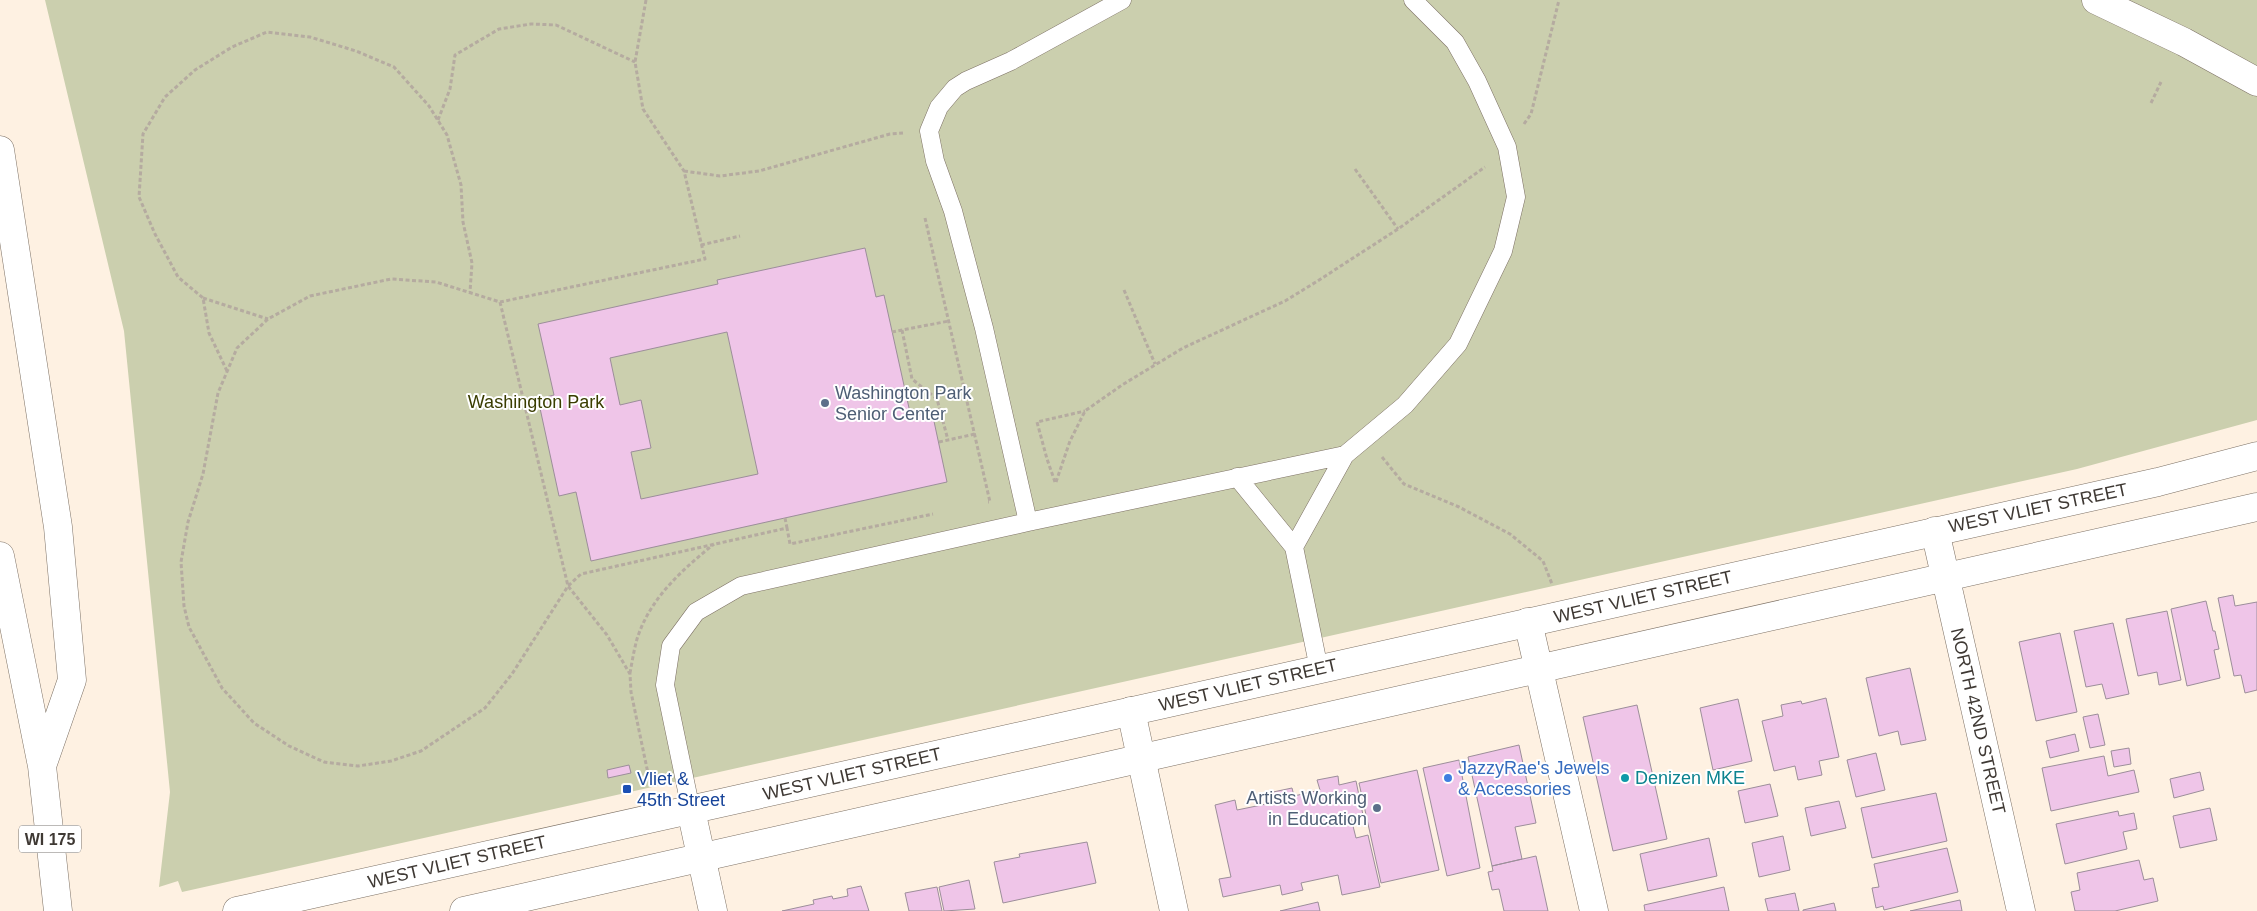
<svg xmlns="http://www.w3.org/2000/svg" width="2257" height="911" font-family="Arial,sans-serif">
<rect width="100%" height="100%" fill="#fef1e2"/>
<path fill="#cbcfae" d="M45 0H2257V420L2077 469 182 892 178 881 159 887 170 792 124 331Z"/>
<path fill="#efc5e8" stroke="#9c8e9a" fill-rule="evenodd" d="M865 248 876 297 884 295 911 417 932 412 947 482 591 561 576 492 559 496 538 399 554 395 538 324 718 284 717 280ZM727 332 758 474 641 499 631 452 651 448 641 400 620 405 610 358Z
M2233 595 2235 606 2257 602V690L2245 693 2241 675 2234 676 2218 598Z
M2206 601 2213 631H2215L2219 649 2214 650 2220 678 2187 686 2171 609Z
M2167 611 2181 680 2159 685 2157 672 2138 676 2126 619Z
M2113 623 2129 694 2106 699 2102 684 2086 687 2074 631Z
M2060 633 2077 712 2036 721 2019 642Z
M1910 668 1926 740 1901 745 1898 731 1879 736 1866 678Z
M1826 698 1839 757 1819 761 1822 775 1798 780 1795 766 1774 771 1762 721 1783 716 1781 705 1801 701 1802 704Z
M1738 699 1752 761 1713 770 1700 708Z
M1637 705 1667 839 1613 851 1583 717Z
M2098 714 2105 745 2090 748 2083 717Z
M2075 734 2079 751 2050 758 2046 741Z
M1519 745 1536 823 1515 827 1522 859 1492 866 1468 757Z
M2129 748 2131 764 2114 767 2111 751Z
M1876 753 1885 790 1856 797 1847 760Z
M2104 756 2108 776 2134 770 2139 792 2051 811 2042 768Z
M1459 760 1480 868 1447 876 1423 768Z
M629 765 631 773 608 778 607 770Z
M1417 770 1439 870 1381 883 1359 783Z
M2200 772 2204 790 2174 798 2170 779Z
M1338 776 1339 785 1356 781 1363 815 1351 818 1356 838 1368 835 1380 887 1342 895 1338 875 1301 883 1303 890 1282 895 1280 885 1223 897 1219 879 1231 877 1215 805 1235 800 1237 810 1276 802 1273 792 1292 788 1294 796 1320 790 1317 780Z
M1770 784 1778 816 1745 823 1738 791Z
M1936 793 1947 841 1872 858 1861 808Z
M1839 801 1846 828 1811 836 1805 808Z
M2210 808 2217 840 2180 848 2173 816Z
M2118 811 2119 816 2134 813 2137 829 2123 832 2127 849 2065 864 2056 824Z
M1783 836 1790 870 1759 877 1752 843Z
M1709 838 1717 876 1648 891 1640 854Z
M1087 842 1096 883 1003 903 994 862 1020 857 1019 854Z
M1947 848 1958 892 1884 910 1883 906 1876 908 1872 888 1879 887 1874 864Z
M1536 856 1548 911H1504L1499 889 1492 890 1488 872 1493 871 1492 866Z
M2139 860 2144 880 2153 878 2158 901 2115 911H2075L2071 892 2080 890 2077 873Z
M969 880 975 909 944 911 939 887Z
M861 886 869 911H782L814 904 813 900 832 896 833 899 848 896 847 889Z
M937 887 942 911H909L905 893Z
M1724 887 1729 911H1645L1644 905Z
M1795 893 1799 911H1768L1765 899Z
M1960 900 1962 911H1910Z
M1318 902 1320 911H1280Z
M1834 903 1836 911H1803V910Z"/>
<g fill="none" stroke-linecap="round" stroke-linejoin="round">
<defs>
<path id="lane" d="M1237 477 1294 547 1319 669
M1028 522 984 328 953 211 935 161 929 131 939 107 955 88 966 81 1011 61 1122 0
M1294 547 1345 455
M691 810 665 685 671 646 696 612 741 586 1028 522 1345 455 1405 405 1458 344 1503 251 1516 197 1507 147 1477 81 1455 42 1413 0"/>
<path id="street" d="M1935 531 2021 911
M1528 622 1594 911
M1131 711 1174 911
M691 810 713 911"/>
<path id="secondary" d="M2096 0 2184 42 2257 82
M237 911 2158 482 2257 456
M464 911 2257 507"/>
<path id="highway" d="M0 150 58 527 72 680 42 766
M0 556 42 766 58 911"/>
</defs>
<use href="#lane" stroke="#7d7165" stroke-width="19"/>
<use href="#street" stroke="#7d7165" stroke-width="29"/>
<use href="#secondary" stroke="#7d7165" stroke-width="29"/>
<use href="#highway" stroke="#7d7165" stroke-width="29"/>
<path stroke="#b5aba0" stroke-width="3" stroke-dasharray="4 2.5" stroke-linecap="butt" d="M646 0 635 62 643 109 684 171 705 259 500 302 436 282 391 279 310 296 268 319 237 348 218 393 203 474 188 522 181 562 184 606 189 627 222 688 254 723 289 746 324 762 358 766 391 761 421 751 485 708 512 674 568 586 581 574 787 528 790 544 933 514
M2151 103 2161 82
M438 120 450 89 455 55 499 29 531 24 556 25 635 62
M1524 124 1531 114 1559 0
M1355 169 1398 229
M684 171 720 176 759 171 890 134 903 133
M925 218 990 502H988
M701 245 740 236
M1124 290 1155 364
M203 298 268 319
M500 302 568 586 607 635 630 674 631 692 650 783
M902 330 912 379 937 399 948 440
M892 332 949 321
M227 371 209 333 203 298 178 277 155 234 139 197 143 134 165 97 195 70 232 47 267 32 310 37 356 51 394 67 429 106 447 135 461 185 463 222 472 263 470 292
M939 442 975 434
M1382 457 1404 484 1459 507 1510 534 1543 561 1552 584
M1055 482 1047 459 1037 422 1085 411
M1056 482 1070 441 1085 411 1122 385 1183 348 1285 301 1316 282 1398 229 1485 167
M785 518 787 528
M630 673C632 662 634 650 637 639 650 598 682 570 714 544"/>
<use href="#lane" stroke="#fff" stroke-width="18"/>
<use href="#street" stroke="#fff" stroke-width="28"/>
<use href="#secondary" stroke="#fff" stroke-width="28"/>
<use href="#highway" stroke="#fff" stroke-width="28"/>
</g>
<g fill="#5c6f8a" stroke="#fff" stroke-width="2">
<circle cx="825" cy="403" r="5"/>
<circle cx="1377" cy="808" r="5"/>
</g>
<circle fill="#3f7fe0" stroke="#fff" stroke-width="2" cx="1448" cy="778" r="5"/>
<circle fill="#0f9aa8" stroke="#fff" stroke-width="2" cx="1625" cy="778" r="5"/>
<rect fill="#1a4fb4" stroke="#fff" stroke-width="2" x="622" y="784" width="10" height="10" rx="2.5"/>
<g text-anchor="middle" dominant-baseline="central" stroke-width="4" stroke-linejoin="round" paint-order="stroke">
<rect fill="#fff" stroke="#797471" stroke-width="1" x="19" y="825.5" width="62" height="27" rx="4"/>
<g font-size="16" font-weight="bold" fill="#3f3934">
<text x="50" y="839">WI 175</text>
</g>
<g font-size="18" fill="#4e5e75" stroke="#fff" text-anchor="start">
<text x="835" y="393">Washington Park<tspan x="835" dy="21">Senior Center</tspan></text>
<text x="1367" y="798" text-anchor="end">Artists Working<tspan x="1367" dy="21">in Education</tspan></text>
</g>
<g font-size="18" fill="#3a3d00" stroke="#fff">
<text x="536" y="402">Washington Park</text>
</g>
<g font-size="18" fill="#3f3934" stroke="#fff">
<text transform="translate(2038 508) rotate(-12)">WEST VLIET STREET</text>
<text transform="translate(1643 597) rotate(-13)">WEST VLIET STREET</text>
<text transform="translate(1248 685) rotate(-13)">WEST VLIET STREET</text>
<text transform="translate(1978 721) rotate(77)">NORTH 42ND STREET</text>
<text transform="translate(852 774) rotate(-13)">WEST VLIET STREET</text>
<text transform="translate(457 862) rotate(-13)">WEST VLIET STREET</text>
</g>
<g font-size="18" fill="#366cbe" stroke="#fff" text-anchor="start">
<text x="1458" y="768">JazzyRae's Jewels<tspan x="1458" dy="21">&amp; Accessories</tspan></text>
</g>
<g font-size="18" fill="#0d838f" stroke="#fff" text-anchor="start">
<text x="1635" y="778">Denizen MKE</text>
</g>
<g font-size="18" fill="#164399" stroke="#fff" text-anchor="start">
<text x="637" y="779">Vliet &amp;<tspan x="637" dy="21">45th Street</tspan></text>
</g>
</g>
</svg>
